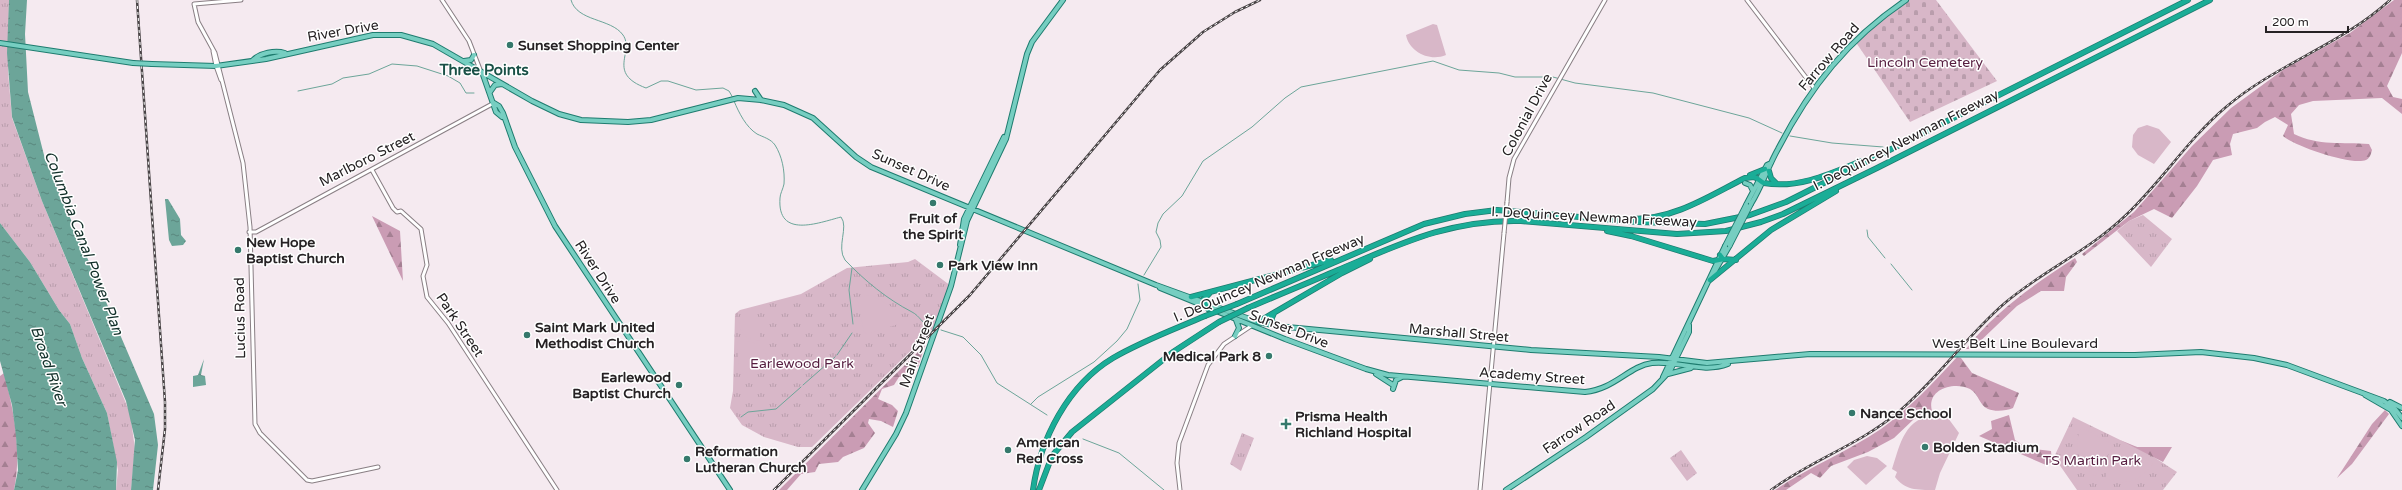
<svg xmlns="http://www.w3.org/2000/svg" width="2402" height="490" font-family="'Varela Round',sans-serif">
<defs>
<pattern id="grass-tufts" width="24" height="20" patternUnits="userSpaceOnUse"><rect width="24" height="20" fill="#d8b7c8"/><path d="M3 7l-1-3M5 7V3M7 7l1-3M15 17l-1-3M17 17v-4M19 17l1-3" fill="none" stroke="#b99dac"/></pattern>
<pattern id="forest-firs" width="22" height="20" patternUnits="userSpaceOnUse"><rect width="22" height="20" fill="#ca9cb4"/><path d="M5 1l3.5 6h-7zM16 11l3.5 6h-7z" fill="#a47f92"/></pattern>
<pattern id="cemetery-stones" width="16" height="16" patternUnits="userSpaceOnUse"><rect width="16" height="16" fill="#d8b7c8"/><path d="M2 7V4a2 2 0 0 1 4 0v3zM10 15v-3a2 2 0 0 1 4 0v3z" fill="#b99dac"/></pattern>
<pattern id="water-ripples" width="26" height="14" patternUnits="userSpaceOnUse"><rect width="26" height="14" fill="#6ca599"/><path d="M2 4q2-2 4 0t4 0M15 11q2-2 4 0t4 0" fill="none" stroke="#59867d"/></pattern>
</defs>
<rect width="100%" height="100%" fill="#f5eaf0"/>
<path fill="url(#grass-tufts)" d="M0 0H9L8 72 12 118 42 201 130 413 135 449 131 490H116L118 470 107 413 82 358 70 324 59 310 30 262 0 223Z
M2143 215 2172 239 2151 267 2117 231 2129 221Z
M915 259 951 286 938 324 812 447H798L764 437 742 425 730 408 733 391 735 314 740 310 801 294 847 268 908 262Z
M2073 417 2149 454 2177 472 2163 490H2077L2054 457Z
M1242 433 1254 438 1241 471 1230 464Z
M1681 450 1697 473 1687 481 1670 458Z"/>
<path fill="url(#forest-firs)" d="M2394 0H2402V53L2387 86 2393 97 2402 99V114L2382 98 2313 101 2299 105 2291 114 2294 134C2318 146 2343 142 2369 144L2372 150C2371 154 2370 158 2366 160 2352 166 2294 146 2283 136L2288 125 2275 117 2265 122 2257 128 2233 134 2230 144 2232 155 2213 160 2197 186 2172 218 2154 209 2129 221 2084 256 2082 254 2134 212 2192 146 2231 108 2283 70 2350 33Z
M372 216 400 231 403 281Z
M2075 258 2077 262 2066 277 2064 291H2041L2017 306 1972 349H1966C1996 310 2035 284 2075 258Z
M925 345 918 367H911L907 375 899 377 894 385 882 389 878 399 892 405 898 411 893 427 881 421 869 419 868 423 875 433 864 448 843 457 838 462 819 464 815 472 801 474 787 490H779Z
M1957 357 1961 358 1972 373 2019 393 2013 408C2006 411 1995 412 1988 409 1979 405 1979 394 1970 389 1954 381 1926 389 1932 411L1914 419 1894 438 1868 452 1831 466 1820 478 1811 473 1786 490H1775C1809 467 1847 452 1881 429 1910 408 1933 383 1957 357Z
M4 373C14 411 22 451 14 490H0V376Z
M2385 410 2389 414 2352 464 2337 478 2372 424Z
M2009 415 2015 440 2027 448 2051 451 2052 462 2046 465 1979 436 1992 429 1991 421Z
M2120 440 2137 447H2172L2163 462Z"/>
<path fill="url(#cemetery-stones)" d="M1906 0H1936L1997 81 1910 122 1855 41Z"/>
<path fill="#d8b7c8" d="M1433 24 1437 25 1446 55C1430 62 1409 52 1406 35Z
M2147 125 2159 129 2171 142 2154 164 2138 155 2132 147 2133 135 2138 128Z
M872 295 895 309 902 323 867 334 864 332 857 297Z
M739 317H758L760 318V341C744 340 738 332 739 317Z
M737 341C750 340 761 343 767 356L765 365 742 374 739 372Z
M1938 414 1948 418 1959 433 1940 473 1935 490C1916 490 1905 490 1895 477L1897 472 1892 469C1901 442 1904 418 1938 414Z
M2081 427 2114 445 2095 476C2078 464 2073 447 2081 427Z
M2123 445 2153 463C2141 481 2125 487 2105 478Z
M1867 456 1877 458 1887 466 1866 485 1847 467 1854 460Z"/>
<path fill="url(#water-ripples)" d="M9 0H27L25 34 28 92 45 159 154 414 158 445 153 490H131L135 440 126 401 42 201 12 117 7 53Z
M165 199H168L180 219 181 235 186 241 183 245 172 246 169 240Z
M0 223 30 262 59 310 70 324 82 358 107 413 117 462 116 490H14L18 470 16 436 12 405 0 361Z
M204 359 201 375 205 376 206 385 193 387V376L198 375Z"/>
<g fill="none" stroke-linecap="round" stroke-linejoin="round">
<path stroke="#6ca599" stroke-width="1" d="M571 0C577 22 611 18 623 35 635 52 606 73 646 88L661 81H668L696 90 723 88 729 91 733 98
M298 91 332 84 343 78 369 74 392 64 417 66 448 76 460 83 466 93H474
M734 101C739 113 746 127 757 134 763 137 771 139 775 145 782 156 785 171 784 184 783 189 780 194 780 198 777 239 818 223 841 217 849 227 836 247 845 260 865 281 887 299 912 312 920 316 922 324 931 327
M1790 136 1832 143 1883 147
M1867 230 1868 237 1885 258
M1891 264 1912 290
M852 268 849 290 853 324
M1144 275 1161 247 1160 240 1156 232 1158 223 1163 214 1182 196 1203 161 1252 127 1285 98 1301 87 1433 61 1459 70 1499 73 1515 77H1553L1575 83 1653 93 1749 118 1782 133
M941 330 963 337 981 355 997 383 1047 415
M837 355 852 333
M803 385 835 357
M1031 404 1038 397 1094 362 1117 341 1127 329 1140 300 1138 284
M741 417 748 412 776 409 801 387
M1083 439 1119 453 1164 490"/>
<defs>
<path id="minor" d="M241 0 194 4 198 22 215 53 243 163 250 227 255 424 260 433 307 480 312 481 378 467
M442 0 469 41 481 72
M1747 0 1814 88
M213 51 216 66 221 80
M372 170 393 208 397 212 401 211 421 229 427 265 423 276 427 297 448 323 557 490
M1507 202 1509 178 1514 159 1605 0
M249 232H256L494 103
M1180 490 1177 463 1179 443 1208 365 1224 344 1251 326
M1480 490 1504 233"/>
<path id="major" d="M0 43 133 63
M253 60C260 53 275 50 285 53
M464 61 471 60 474 55
M152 64 216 66 266 59 373 35H401L433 44 532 101 559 114 581 120 628 122 651 120 738 98 761 100 784 105 813 118 856 157 871 167 1156 285 1258 322 1277 326 1531 350 1659 357 1707 363 1810 354 2135 355 2201 352 2254 358 2287 365 2384 401 2395 409 2402 418
M482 72 496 112 502 117
M755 91 761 100
M490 92 495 85 502 84
M494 103 499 106 503 113 515 147 555 226 730 490
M1745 183 1750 185 1753 191
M1751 204C1762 186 1768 167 1778 149 1810 87 1848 39 1906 0
M1746 205 1767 165 1771 163
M960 245 964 219 1004 137
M1712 276 1730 245
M1160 288 1285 339 1366 369 1388 375 1585 392C1615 389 1629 366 1652 363 1678 360 1702 374 1728 364
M1235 336 1239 328 1236 320
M1376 374 1393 385
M1668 374 1691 368
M1663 377 1725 246
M1393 389 1396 380 1402 377
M2365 395 2391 410 2402 426
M2390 402 2402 408
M862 490 896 434 906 413 951 286 967 221 1006 139 1027 54 1032 42 1063 0
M1506 490 1586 437 1653 389 1670 371 1689 332V325"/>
<path id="highway" d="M1769 171 1771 178 1776 183
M1750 175 1765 169
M1633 219C1675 219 1709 196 1745 178L1754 177C1758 178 1761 182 1764 183 1798 189 1830 174 1861 161
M1607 231 1631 236 1713 261 1723 259
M1720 255 1723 259 1736 260
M1710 280 1771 230 1836 191
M1191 297 1331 260
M1237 304 1424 224 1465 214 1497 210 1638 222 1705 224 1750 215 1786 202 2188 0
M1248 308C1278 295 1308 283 1338 270 1400 244 1451 219 1521 221L1677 234 1726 231 1761 222 1783 214 1877 168 2210 0
M1208 309 1203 300 1209 294
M1274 313 1271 320 1277 326
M1258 322 1342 273 1370 259
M1033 490C1040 439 1068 385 1113 358 1142 341 1175 329 1205 316
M1039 490 1052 456 1072 432 1173 352 1219 322"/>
</defs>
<use href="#minor" stroke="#897f84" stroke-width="5"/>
<use href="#major" stroke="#1e7c6f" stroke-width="6"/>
<use href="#highway" stroke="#1e7c6f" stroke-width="6"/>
<use href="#minor" stroke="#fff" stroke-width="3"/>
<use href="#major" stroke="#76cec1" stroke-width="4"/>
<use href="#highway" stroke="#1aad97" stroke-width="4.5"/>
<defs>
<path id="rail" d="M137 0 165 402V429L158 490
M774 490 970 295 1160 70 1203 32 1235 12 1260 0
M1771 490C1811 460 1859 445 1897 413 1937 380 1966 336 2006 302 2044 270 2090 250 2126 215 2162 181 2188 139 2226 107 2276 64 2341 45 2390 0"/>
</defs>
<use href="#rail" stroke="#484345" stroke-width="2.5"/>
<use href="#rail" stroke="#fff" stroke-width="1" stroke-dasharray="3" stroke-linecap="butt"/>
<defs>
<path id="minor-bridge" d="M1504 233 1507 202"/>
<path id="major-bridge" d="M133 63 152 64
M1730 245 1751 204
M1725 246 1746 205"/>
<path id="highway-bridge" d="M1205 316 1237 304
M1219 322 1248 308"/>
</defs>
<use href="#minor-bridge" stroke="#897f84" stroke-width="5" stroke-linecap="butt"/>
<use href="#major-bridge" stroke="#1e7c6f" stroke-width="6" stroke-linecap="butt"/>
<use href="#highway-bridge" stroke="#1e7c6f" stroke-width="6" stroke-linecap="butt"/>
<use href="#minor-bridge" stroke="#fff" stroke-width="3"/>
<use href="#major-bridge" stroke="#76cec1" stroke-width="4"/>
<use href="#highway-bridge" stroke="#1aad97" stroke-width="4.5"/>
</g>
<g fill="#35796c" stroke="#fff" stroke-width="1.5">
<circle cx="510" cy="45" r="4"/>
<circle cx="933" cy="203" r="4"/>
<circle cx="238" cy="250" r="4"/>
<circle cx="940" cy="265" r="4"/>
<circle cx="527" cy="335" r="4"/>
<circle cx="1269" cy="356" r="4"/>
<circle cx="679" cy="385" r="4"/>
<circle cx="1852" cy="413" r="4"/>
<path d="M1284 418h4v4h4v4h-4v4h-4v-4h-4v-4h4z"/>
<circle cx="1925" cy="447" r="4"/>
<circle cx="1008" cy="450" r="4"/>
<circle cx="687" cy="459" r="4"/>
</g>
<g text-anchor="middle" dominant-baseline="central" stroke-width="3" stroke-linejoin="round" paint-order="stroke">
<g font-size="14" fill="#262224" stroke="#fff">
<text transform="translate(343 31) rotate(-10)">River Drive</text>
<text transform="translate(1829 57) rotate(-49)">Farrow Road</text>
<text transform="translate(1527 115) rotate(-62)">Colonial Drive</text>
<text transform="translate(1906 140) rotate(-27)">I. DeQuincey Newman Freeway</text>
<text transform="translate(367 159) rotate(-27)">Marlboro Street</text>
<text transform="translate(911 170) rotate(24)">Sunset Drive</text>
<text transform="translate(1594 217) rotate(3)">I. DeQuincey Newman Freeway</text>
<text transform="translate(598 272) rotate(57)">River Drive</text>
<text transform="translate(1269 278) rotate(-23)">I. DeQuincey Newman Freeway</text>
<text transform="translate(240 318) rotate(-91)">Lucius Road</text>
<text transform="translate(460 325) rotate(56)">Park Street</text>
<text transform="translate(1289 329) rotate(21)">Sunset Drive</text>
<text transform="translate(1459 333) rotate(5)">Marshall Street</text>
<text x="2015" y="343">West Belt Line Boulevard</text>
<text transform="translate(917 351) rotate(-70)">Main Street</text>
<text transform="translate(1532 376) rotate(4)">Academy Street</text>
<text transform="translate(1579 427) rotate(-34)">Farrow Road</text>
</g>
<g font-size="14" font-weight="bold" fill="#262224" stroke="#fff" text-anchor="start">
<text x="518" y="45">Sunset Shopping Center</text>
<text x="933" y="218" text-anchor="middle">Fruit of<tspan x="933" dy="16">the Spirit</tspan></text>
<text x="246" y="242">New Hope<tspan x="246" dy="16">Baptist Church</tspan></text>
<text x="948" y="265">Park View Inn</text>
<text x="535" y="327">Saint Mark United<tspan x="535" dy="16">Methodist Church</tspan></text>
<text x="1261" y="356" text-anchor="end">Medical Park 8</text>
<text x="671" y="377" text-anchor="end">Earlewood<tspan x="671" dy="16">Baptist Church</tspan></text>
<text x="1860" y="413">Nance School</text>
<text x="1295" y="416">Prisma Health<tspan x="1295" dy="16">Richland Hospital</tspan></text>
<text x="1016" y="442">American<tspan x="1016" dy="16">Red Cross</tspan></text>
<text x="1933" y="447">Bolden Stadium</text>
<text x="695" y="451">Reformation<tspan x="695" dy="16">Lutheran Church</tspan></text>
</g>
<g font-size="14" fill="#561e40" stroke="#fff">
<text x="1925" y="62">Lincoln Cemetery</text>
<text x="802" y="363">Earlewood Park</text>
<text x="2092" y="460">TS Martin Park</text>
</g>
<g font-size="15" font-weight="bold" fill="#195046" stroke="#fff">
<text x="484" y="70">Three Points</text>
</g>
<g font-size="15" font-style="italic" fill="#112f29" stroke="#fff">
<text transform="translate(84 243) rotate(69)">Columbia Canal Power Plan</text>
<text transform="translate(49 366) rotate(71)">Broad River</text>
</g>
</g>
<path d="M2266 26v6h82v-6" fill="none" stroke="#262224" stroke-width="2"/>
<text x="2272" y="26" font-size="12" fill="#262224" stroke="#ffffff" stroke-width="3" paint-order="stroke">200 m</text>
</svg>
